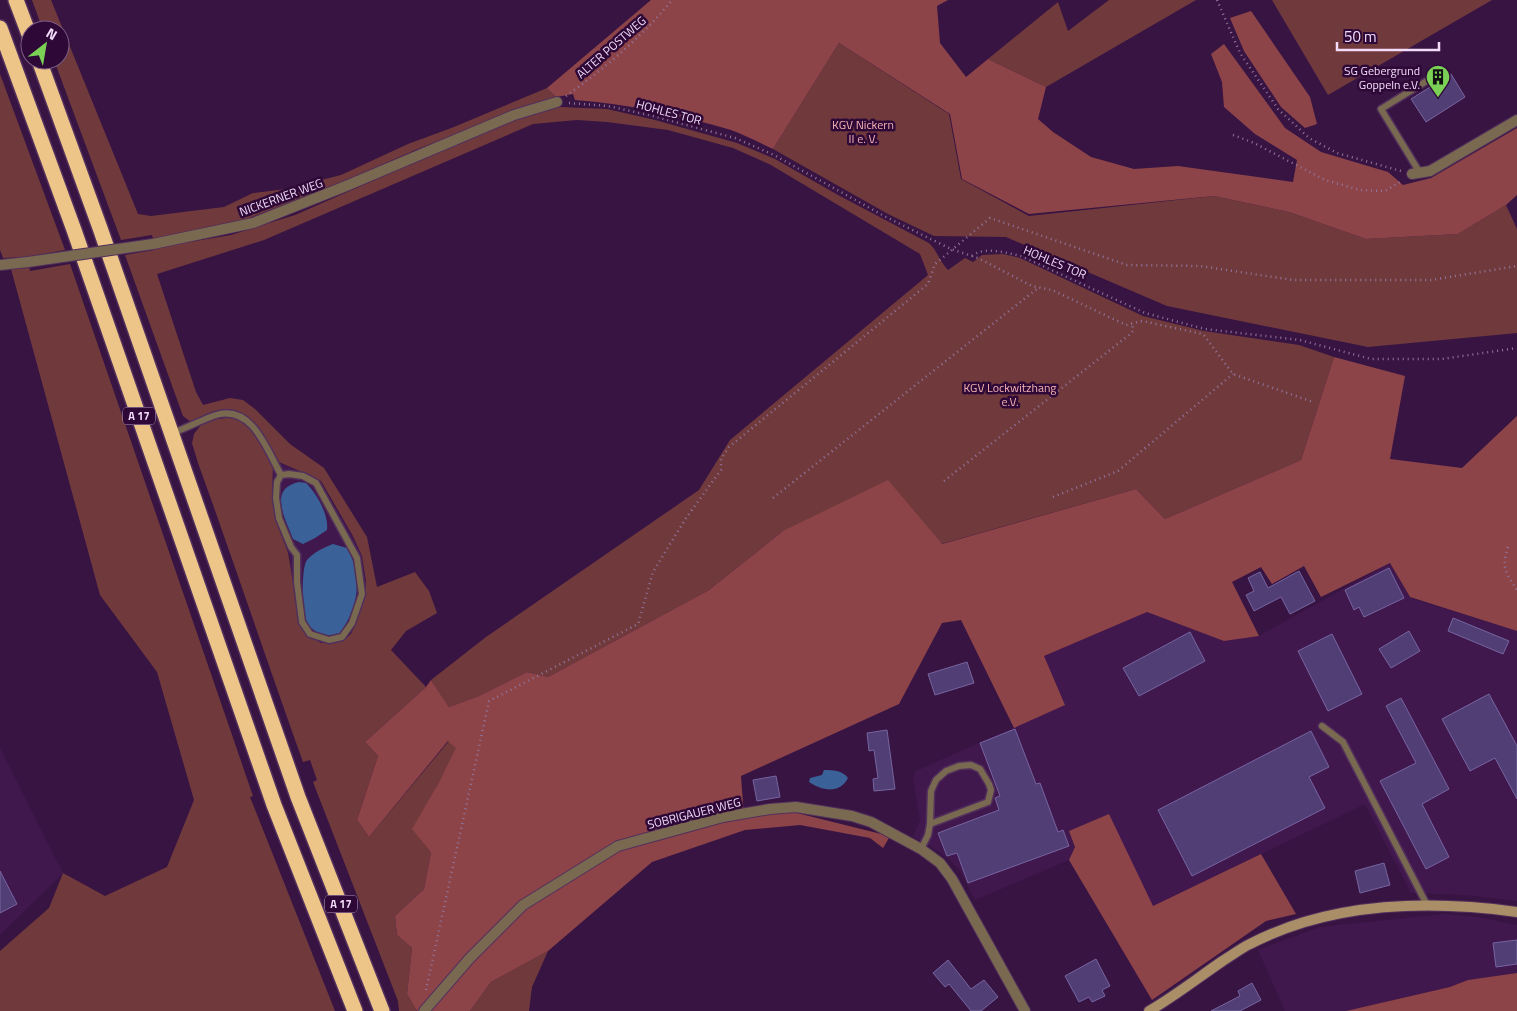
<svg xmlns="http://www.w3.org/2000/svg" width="1517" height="1011" font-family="'Titillium Web',sans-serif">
<rect width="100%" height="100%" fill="#381443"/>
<path fill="#41184e" d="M279 462 309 475 320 481 353 536 362 556 366 581 365 595 355 625 351 634 343 641 321 643 309 636 300 624 288 553 275 518 272 493 273 465Z
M1390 563 1410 598 1517 631V901L1465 895 1411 893 1365 804 1153 906 1075 847 1069 860 975 900 960 870 950 860 933 848 913 837 920 820 913 778 916 771 1065 705 1044 656 1147 612 1224 641 1259 636Z
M0 748 63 873 0 935Z
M1444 914 1477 917 1517 925V973L1468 980 1450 987 1346 1011H1285L1258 950 1320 927Z"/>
<path fill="#703a3d" d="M32 0H51L138 214 151 216 224 207 253 193 286 189 341 175 408 144 454 127 547 88 556 97 420 148 335 185 228 226 153 239 152 235 121 240 54 60H60V30H43Z
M1109 0H1196L1046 87 988 59 1058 2 1068 31Z
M1272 0H1492L1328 95Z
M839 43 949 114 961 179 1029 216 1214 196 1289 212 1366 239 1458 234 1506 205 1517 229V333L1368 347 1167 306 1006 237 934 236 888 214 773 149Z
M0 74 65 250 27 257 3 258 0 250Z
M560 107 607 109 655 120 737 143 775 159 838 195 927 242C937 248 938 260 948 270L965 258 973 262 982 255 1003 254 1020 258 1143 316 1204 331 1299 345 1334 357 1301 460 1165 519 1136 489 941 544 783 531 709 590 548 677 527 672 479 696 449 707 431 680 486 637 699 490 730 440 928 275 920 254 771 165 733 148 668 130 607 122 577 120 533 124 264 240 157 274 196 392 203 405 230 398 243 400 255 409 290 444 324 468 367 537 377 587 415 572 429 591 437 613 406 631 391 650 426 687 365 742 378 756 357 820 369 837 449 741 457 748 437 786 431 852 424 889 395 916 397 935 412 948 407 994 416 1009V1011H399L398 1001 313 782 317 780 310 760 303 762C267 662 234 562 198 463L192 443 194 434 201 425 216 419 236 417 245 423 257 436 273 465 272 493 275 518 288 553 300 623 309 636 321 643 343 641 351 634 355 625 365 595 366 581 362 556 353 536 321 481 309 475 279 462 262 434 251 421 242 414 191 422 183 416 125 255 154 250V248L231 235 295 215 427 157 520 118Z
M70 264 253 796 250 797 335 1011H0V951L49 908 63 873 105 896 167 867 194 800 157 672 100 595 11 269 29 266 30 271Z
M548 951 532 987 529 1011H470L491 982Z"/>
<path fill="#8d4449" d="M651 0H948L937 6 940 43 966 77 988 59 1046 87 1038 119 1053 132 1091 157 1134 169 1178 166 1293 182 1297 160 1255 134 1224 107 1222 82 1211 54 1224 44 1285 128 1321 152 1388 172 1403 185 1431 178 1517 128V195L1506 205 1458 234 1366 239 1289 212 1214 196 1029 214 962 179 950 114 839 43 773 149C760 143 745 135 731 130 680 115 627 104 575 100L573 94 556 97 547 88Z
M1251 11 1310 97 1317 124 1305 128 1281 107 1244 51 1230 18Z
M1334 357 1405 376 1390 459 1462 468 1517 416V631L1410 597 1390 563 1321 597 1304 566 1272 584 1261 567 1232 582 1259 636 1224 641 1147 612 1044 656 1065 705 1014 728 961 620 942 623 899 704 741 776 744 817 793 812 881 834 889 838 883 848 870 838 800 825 745 830 652 862 548 951 491 982 470 1011H417L407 994 412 948 397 935 395 916 424 889 431 852 412 829 437 786 456 748 448 741 369 837 357 820 378 756 365 742 426 687 431 680 449 707 479 696 527 672 548 677 709 590 783 531 888 480 942 544 1136 489 1165 519 1301 460Z
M1109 814 1153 906 1261 854 1296 914 1266 921 1152 1000 1069 860 1075 847 1069 831Z
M1517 973V1011H1346L1450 987 1468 980Z"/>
<path fill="#3a6198" d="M299 482 306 483C317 494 329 515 327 530L315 538 303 544 293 539C286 519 267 489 299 482Z
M333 544 347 548C363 576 359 608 339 634 327 638 312 633 306 621 302 612 301 567 307 560 314 552 323 548 333 544Z
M824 770C833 770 842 770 848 778 840 794 822 791 809 782L810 778 822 775Z"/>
<path fill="#503e75" stroke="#7765a0" d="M1451 74 1465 97 1426 122 1411 99Z
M1389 568 1404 598 1364 617 1359 607 1354 610 1345 590Z
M1299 571 1315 601 1290 614 1281 597 1254 611 1246 595 1254 591 1248 578 1260 572 1268 588Z
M1453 618 1509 641 1503 654 1448 631Z
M1409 631 1420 651 1391 668 1379 649Z
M1190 632 1205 661 1139 696 1123 668Z
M1332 634 1362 694 1328 711 1298 651Z
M967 662 974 683 935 695 928 674Z
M1489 694 1517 746V799L1495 758 1470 771 1442 719Z
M1401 698 1449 789 1422 804 1449 857 1426 869 1380 781 1416 763 1386 706Z
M1015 729 1036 784 1040 783 1058 832 1063 830 1069 846 968 883 957 853 947 856 938 833 999 810 995 798 1000 796 980 743Z
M887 730 895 789 874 791 873 779 878 778 874 750 869 751 867 733Z
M1311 731 1329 767 1309 777 1325 808 1192 876 1158 810Z
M776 776 780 797 757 801 753 780Z
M1384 863 1390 885 1360 893 1355 871Z
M0 871 17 904 0 913Z
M1517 940V964L1496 967 1493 943Z
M1096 959 1110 986 1102 990 1105 996 1092 1002 1089 997 1079 1002 1065 976Z
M948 960 971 989 984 980 998 997 981 1011H971L949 984 945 987 933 973Z
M1252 983 1261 1000 1240 1011H1211L1240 996 1238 991Z"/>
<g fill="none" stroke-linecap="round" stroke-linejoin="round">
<defs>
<path id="service" d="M1420 173 1381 109 1443 71
M172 433C187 428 201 420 216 415 252 404 267 450 281 475L277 482 276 498 279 518 291 547 297 555V582L302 622 310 634 329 640 342 637 352 623 362 594 357 558 316 483 303 476 289 474 281 475
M1322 726 1343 742 1427 905
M921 849 928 835 930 824 931 791 936 780 946 771 959 766 971 765 980 769 989 784 991 790 988 802 930 824"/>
<path id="minor" d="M1412 174 1430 171 1517 120
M153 244 253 223 346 186 514 115 557 102
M0 265 28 262"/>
<path id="tertiary" d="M424 1011 470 958 523 905 618 846 723 817 770 809 796 807 852 816 871 822 921 849 940 863 952 879 1025 1011"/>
<path id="secondary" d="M1149 1011C1175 996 1199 977 1224 960 1233 955 1241 948 1250 944 1331 902 1429 900 1517 912"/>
<path id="motorway" d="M16 0 30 37
M0 28 74 230 274 805 355 1011
M39 60 100 228 298 797 382 1011"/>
</defs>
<use href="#service" stroke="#52305c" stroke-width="9"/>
<use href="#minor" stroke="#52305c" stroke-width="12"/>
<use href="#tertiary" stroke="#52305c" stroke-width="12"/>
<use href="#secondary" stroke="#52305c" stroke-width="12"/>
<use href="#motorway" stroke="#52305c" stroke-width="18"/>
<path stroke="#93769c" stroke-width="2.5" stroke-dasharray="1 4" stroke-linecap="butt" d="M1217 0 1240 53 1278 109 1309 138 1337 153 1401 171
M566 96C605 68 642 37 672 0
M569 103 608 106 653 116 735 138 774 155 886 217 951 249 978 258 1032 286 1052 290 1126 325 1142 321 1203 334 1233 374 1313 402
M1233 135 1254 143 1325 180 1360 190 1385 191 1403 180
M972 256C983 246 1007 253 1021 256L1145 313 1205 329 1300 340 1371 359H1442L1517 348
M944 481 1129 335 1133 331 1132 323
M1053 497 1118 471 1233 374
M773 498 1038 288
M1508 547C1501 568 1506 573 1517 590
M426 990 489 701 638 624 653 572 686 518 721 470V459L729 447 928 284 935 264 990 218 1127 265 1200 266 1293 280H1431L1517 266"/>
<use href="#service" stroke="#796951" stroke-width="6"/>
<use href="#minor" stroke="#796951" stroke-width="10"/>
<use href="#tertiary" stroke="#796951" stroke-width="10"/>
<use href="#secondary" stroke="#a98e67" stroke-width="10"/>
<use href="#motorway" stroke="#eec588" stroke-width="15"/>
<defs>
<path id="minor-bridge" d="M28 262 153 244"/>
</defs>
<use href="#minor-bridge" stroke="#52305c" stroke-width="12" stroke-linecap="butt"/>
<use href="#minor-bridge" stroke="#796951" stroke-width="10"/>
</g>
<defs>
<symbol id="building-pin" viewBox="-11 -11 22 30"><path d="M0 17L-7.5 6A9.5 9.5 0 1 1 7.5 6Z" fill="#7bd156" stroke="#2e0938"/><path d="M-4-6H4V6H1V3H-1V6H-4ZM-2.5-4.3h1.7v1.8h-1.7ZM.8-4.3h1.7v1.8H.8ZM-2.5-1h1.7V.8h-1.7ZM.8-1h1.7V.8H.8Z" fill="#111"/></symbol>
</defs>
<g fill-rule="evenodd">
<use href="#building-pin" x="1424" y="63" width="28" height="38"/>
</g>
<g text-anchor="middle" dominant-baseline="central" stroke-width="5" stroke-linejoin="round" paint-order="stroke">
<g fill="#2e0938" stroke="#b79dbf" stroke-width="1">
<rect x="123" y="407.5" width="32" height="17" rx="4"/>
<rect x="325" y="895.5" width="32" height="17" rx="4"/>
</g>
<g font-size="11" font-weight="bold" fill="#f2dcf9">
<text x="139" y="416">A 17</text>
<text x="341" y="904">A 17</text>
</g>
<g font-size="12" fill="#f2dcf9" stroke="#2e0938">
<text transform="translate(611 47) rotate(-41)">ALTER POSTWEG</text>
<text transform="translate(669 112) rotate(15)">HOHLES TOR</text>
<text transform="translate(281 197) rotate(-20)">NICKERNER WEG</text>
<text transform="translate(1055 262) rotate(23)">HOHLES TOR</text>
<text transform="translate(694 813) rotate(-14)">SOBRIGAUER WEG</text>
</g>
<g font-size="12" fill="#f2dcf9" stroke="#2e0938" text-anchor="end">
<text x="1420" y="70">SG Gebergrund<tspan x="1420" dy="14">Goppeln e.V.</tspan></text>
</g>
<g font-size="12" fill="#f4b1b3" stroke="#2e0938">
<text x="863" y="124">KGV Nickern<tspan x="863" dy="14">II e. V.</tspan></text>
<text x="1010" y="387">KGV Lockwitzhang<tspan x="1010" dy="14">e.V.</tspan></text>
</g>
</g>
<g transform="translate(45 45) rotate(31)"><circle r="24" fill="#2e0938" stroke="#7c5d85"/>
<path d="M0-4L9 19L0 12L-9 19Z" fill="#7bd156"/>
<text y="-8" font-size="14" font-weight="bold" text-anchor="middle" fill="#f2dcf9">N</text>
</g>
<path d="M1337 42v8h102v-8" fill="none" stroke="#f2dcf9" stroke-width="2.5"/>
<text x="1344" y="42" font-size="15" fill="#f2dcf9" stroke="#2e0938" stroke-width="4" paint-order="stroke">50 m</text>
</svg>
